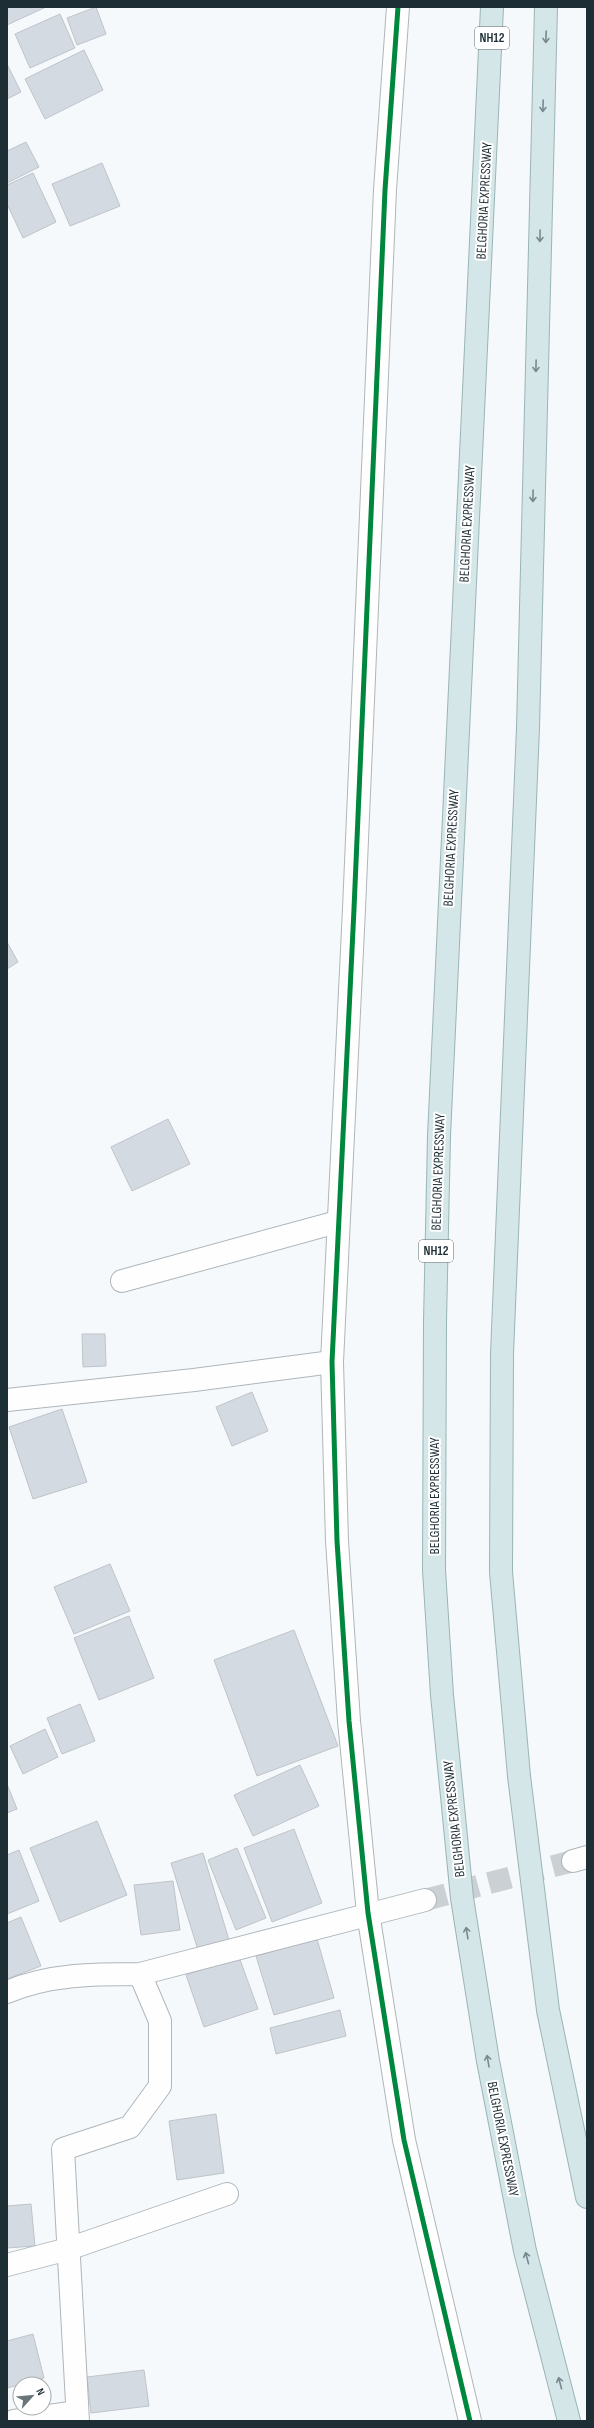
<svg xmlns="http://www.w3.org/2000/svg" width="594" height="2428" font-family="'Sofia Sans Condensed',sans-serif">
<rect width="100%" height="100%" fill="#f5f9fb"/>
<path fill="#d4dae1" stroke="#bfc4ca" d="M7 7H46L7 25Z
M96 7 106 34 77 45 67 18Z
M60 14 75 48 30 68 15 34Z
M84 50 103 90 45 119 25 79Z
M7 64 21 92 7 99Z
M26 142 39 167 7 183V151Z
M102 163 120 206 70 226 52 184Z
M33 173 56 222 23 238 7 204V185Z
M7 942 18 962 7 969Z
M168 1119 190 1164 132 1191 111 1147Z
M82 1334H105L106 1366 83 1367Z
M252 1392 268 1431 232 1446 216 1407Z
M62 1409 87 1482 33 1499 9 1427Z
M110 1564 130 1611 74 1634 54 1587Z
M129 1616 154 1678 99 1700 74 1638Z
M294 1630 338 1746 257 1776 214 1660Z
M80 1704 95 1741 62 1754 47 1718Z
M45 1729 58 1757 23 1774 10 1746Z
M300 1765 319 1806 253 1836 234 1795Z
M7 1784 17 1809 7 1813Z
M97 1821 127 1895 60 1922 30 1848Z
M294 1829 322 1903 272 1922 244 1848Z
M237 1848 266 1918 236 1930 208 1860Z
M19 1850 39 1901 7 1914V1855Z
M203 1853 229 1940 198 1950 171 1863Z
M173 1881 180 1930 141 1935 134 1885Z
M21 1917 41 1966 7 1979V1923Z
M317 1939 334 1998 274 2015 256 1956Z
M239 1957 258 2009 204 2027 186 1975Z
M340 2010 346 2036 276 2054 270 2028Z
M216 2114 224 2173 177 2180 169 2121Z
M31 2204 35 2246 7 2248V2206Z
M33 2334 44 2378 7 2388V2341Z
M144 2370 149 2406 91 2413 87 2377Z"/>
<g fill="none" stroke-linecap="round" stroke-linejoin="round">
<path stroke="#cad0d3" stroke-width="22" stroke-dasharray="22 11" stroke-linecap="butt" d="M425 1900 573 1861"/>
<defs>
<path id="minor" d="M122 1281 337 1222
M7 1400 194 1380 332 1362
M573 1861 587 1857
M7 1992C49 1974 95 1974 140 1974
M7 2265 68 2249 227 2194
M14 2421 77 2412
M78 2421 63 2149 130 2127 160 2086V2021L140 1974 425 1900"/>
<path id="tertiary" d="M398 7 385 190 354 909 332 1362 337 1541 349 1721 368 1913 404 2140 470 2421"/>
<path id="trunk" d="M492 7 439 1136 435 1322 434 1570 442 1695 462 1898 488 2061 525 2251 569 2421
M546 7 528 728 502 1354 501 1572 519 1776 548 2010 587 2197"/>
</defs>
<use href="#minor" stroke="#aeb6bb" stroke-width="24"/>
<use href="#tertiary" stroke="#aeb6bb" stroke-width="24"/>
<use href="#trunk" stroke="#99b5b6" stroke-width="24"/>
<use href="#minor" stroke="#fefefe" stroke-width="22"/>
<use href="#tertiary" stroke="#fefefe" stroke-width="22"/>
<use href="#trunk" stroke="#d4e6e8" stroke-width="22"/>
<defs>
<path id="cycleway" d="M398 7 385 190 354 909 332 1362 337 1541 349 1721 368 1913 404 2140 470 2421"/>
</defs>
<use href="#cycleway" stroke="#fff" stroke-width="8"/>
<use href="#cycleway" stroke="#00873e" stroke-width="5"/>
</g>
<defs><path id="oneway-shaft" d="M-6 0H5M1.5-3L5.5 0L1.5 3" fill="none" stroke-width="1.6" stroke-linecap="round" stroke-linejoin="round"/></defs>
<g stroke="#798a8e">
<use href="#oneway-shaft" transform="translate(546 37) rotate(92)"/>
<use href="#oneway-shaft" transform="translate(543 106) rotate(92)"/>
<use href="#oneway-shaft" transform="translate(540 236) rotate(91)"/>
<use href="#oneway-shaft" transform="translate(536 366) rotate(91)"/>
<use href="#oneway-shaft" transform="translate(533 496) rotate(91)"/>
<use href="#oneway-shaft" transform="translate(467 1933) rotate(-99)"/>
<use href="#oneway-shaft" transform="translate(488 2061) rotate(-100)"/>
<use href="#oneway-shaft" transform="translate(527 2258) rotate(-105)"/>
<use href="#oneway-shaft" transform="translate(560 2383) rotate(-105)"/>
</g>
<g text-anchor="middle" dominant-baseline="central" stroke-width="4" stroke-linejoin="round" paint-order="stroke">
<g fill="#fff" stroke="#626d72" stroke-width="1">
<rect x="475" y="27" width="34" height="22" rx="3"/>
<rect x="419" y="1240" width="34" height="22" rx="3"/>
</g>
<g font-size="13" font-weight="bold" fill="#1e2e35">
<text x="492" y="38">NH12</text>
<text x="436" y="1251">NH12</text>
</g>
<g font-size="14" fill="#1e2e35" stroke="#fff">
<text transform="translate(484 201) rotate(-87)">BELGHORIA EXPRESSWAY</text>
<text transform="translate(467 524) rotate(-87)">BELGHORIA EXPRESSWAY</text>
<text transform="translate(451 848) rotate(-87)">BELGHORIA EXPRESSWAY</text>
<text transform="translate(438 1172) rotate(-88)">BELGHORIA EXPRESSWAY</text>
<text transform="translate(434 1496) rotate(-90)">BELGHORIA EXPRESSWAY</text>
<text transform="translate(454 1819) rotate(-96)">BELGHORIA EXPRESSWAY</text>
<text transform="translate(503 2139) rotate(79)">BELGHORIA EXPRESSWAY</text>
</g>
</g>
<rect width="594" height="2428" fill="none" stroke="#1e2e35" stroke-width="16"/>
<g transform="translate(32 2396) rotate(63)"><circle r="19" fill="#ffffff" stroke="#a5abae"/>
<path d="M0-3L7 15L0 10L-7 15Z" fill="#69757a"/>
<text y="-6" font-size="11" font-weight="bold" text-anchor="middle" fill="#1e2e35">N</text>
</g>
</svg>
